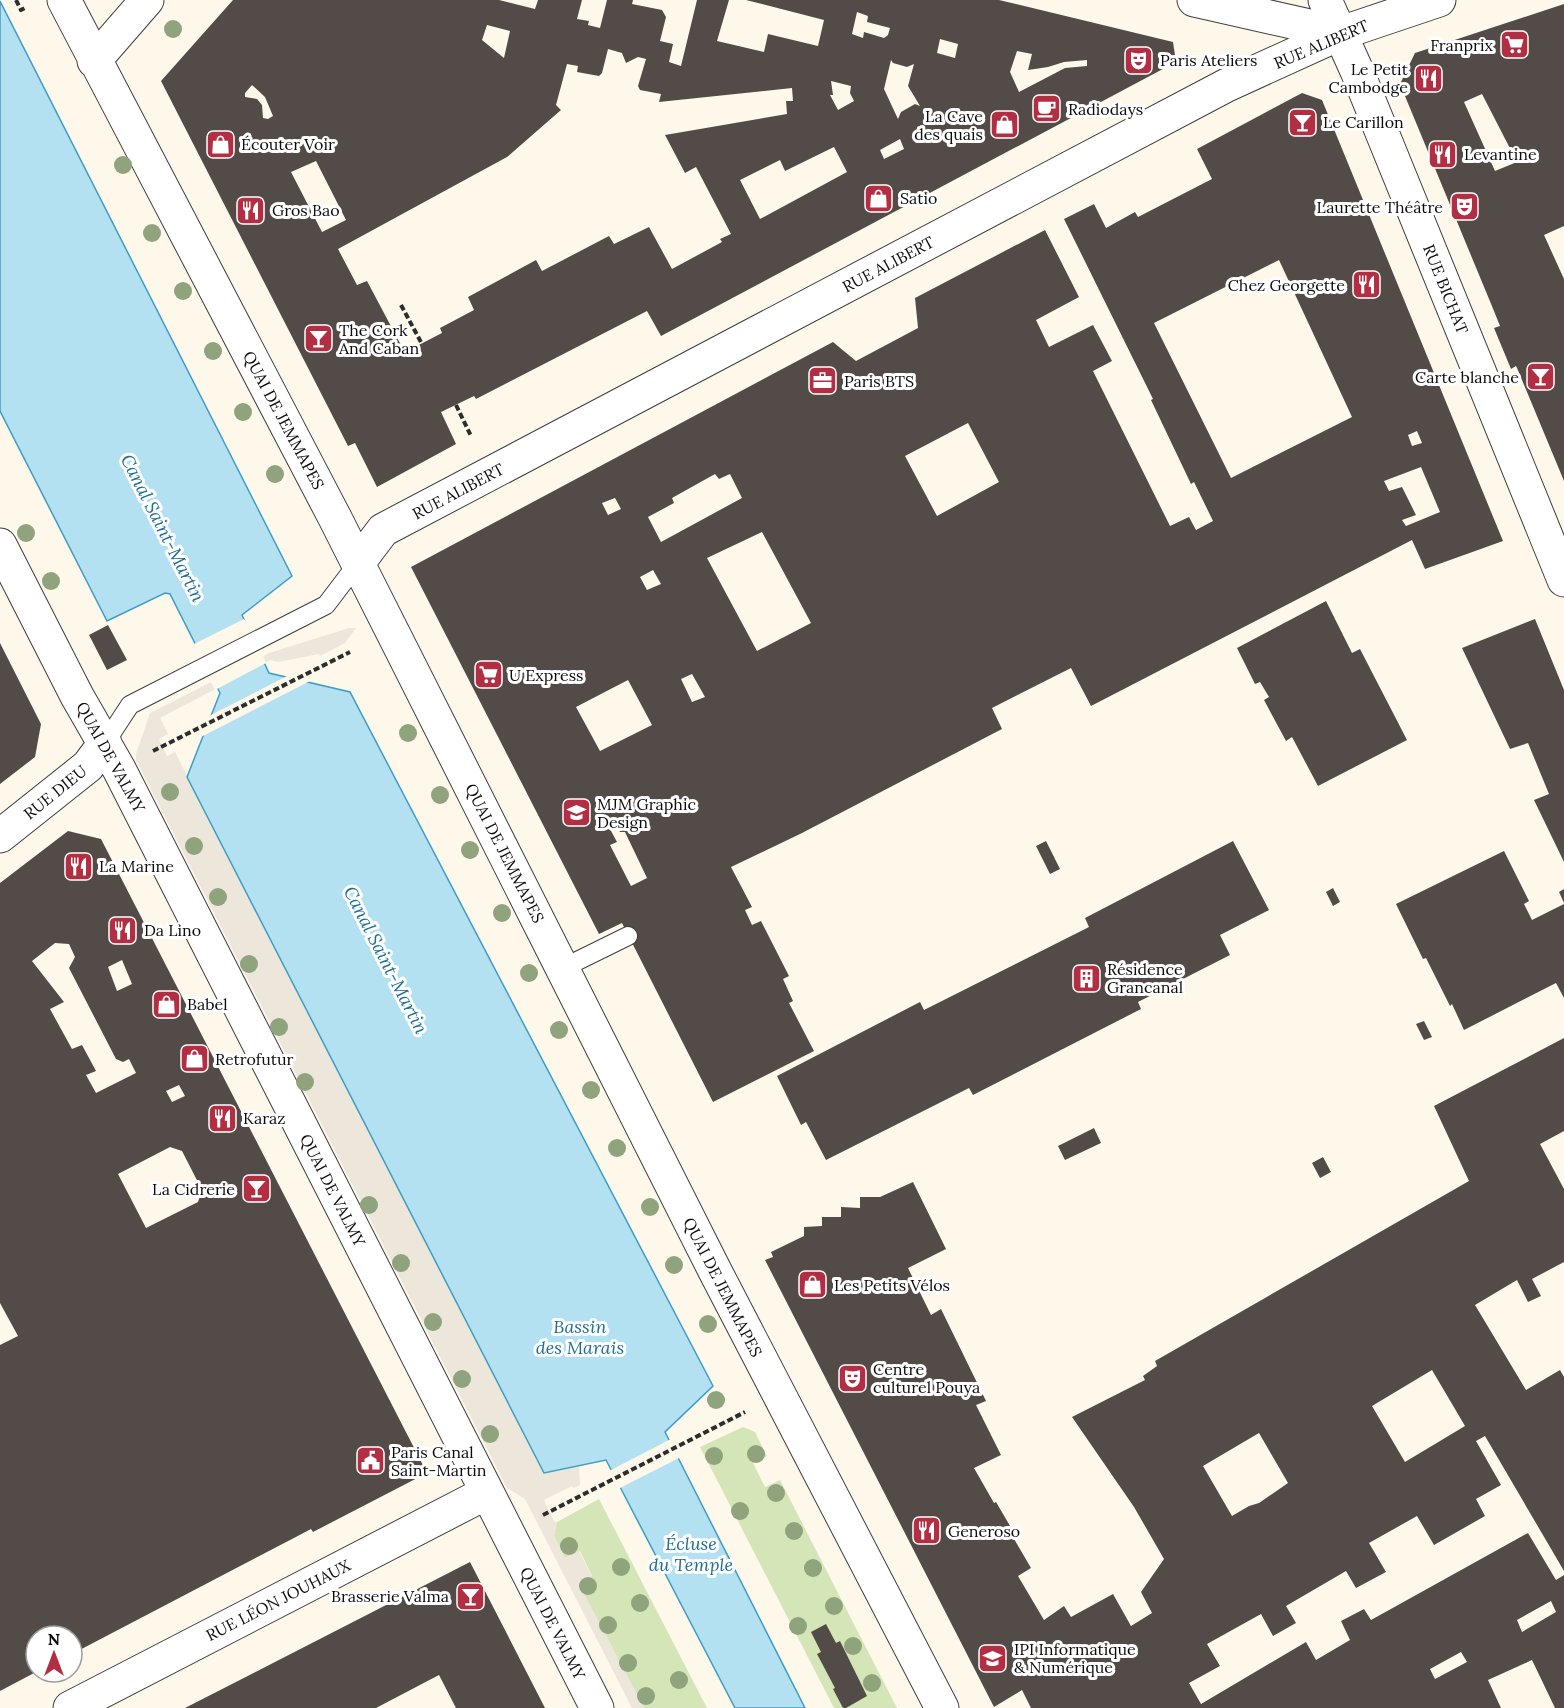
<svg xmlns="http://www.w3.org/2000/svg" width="1564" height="1708" font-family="Lora,serif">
<rect width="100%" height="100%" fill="#fef8eb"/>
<path fill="#d4e5b7" d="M743 1427 755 1432 767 1456 753 1463 765 1487 780 1480 897 1708H834L700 1447Z
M599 1499 707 1708H644L578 1583 592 1576 580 1551 565 1558 554 1536 557 1522Z"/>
<path fill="#ece6db" d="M349 628H356L345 643 320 656 319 654 278 662 271 660 160 718 168 734 159 739 167 756 175 752 544 1473 579 1466 580 1485 574 1488 572 1486 544 1500 554 1521 557 1522 554 1536 565 1558 579 1551 592 1577 579 1584 644 1708H632L525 1499 507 1488 136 760V754L150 713 269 653Z"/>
<path fill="#b3e1f1" stroke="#3f9dc3" stroke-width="1.5" d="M0 1 292 576 242 615 269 673 350 692 713 1386 665 1432 805 1708H735L606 1460 544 1473 187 777 220 693 170 594 165 593 107 621 0 411Z"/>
<path fill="#fef8eb" d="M244 619 252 629 266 663 215 690 192 645Z
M289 675 312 680 199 738 207 717Z
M671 1439 681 1457 618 1489 609 1471Z"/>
<path fill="#534b48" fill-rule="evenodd" d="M233 0H499L535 9 538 0H582L577 19 589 21 588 25 600 28 607 0H633L632 4 662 10 666 17 660 41 673 44 669 62 681 66 697 0H729L717 41 764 52 768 34 818 46 824 20 746 0H999L1173 42 1176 62 661 336 647 311 476 399 474 396 441 412 456 444 377 487 355 443 348 446 161 81ZM857 12 868 16 867 22 890 28 888 35 884 38 864 32 863 38 852 34ZM487 25 510 31 504 58 482 40ZM940 39 958 44 955 58 937 53ZM608 49 622 53 626 63 638 57 646 59 638 86 640 90 661 94 659 102 792 88 793 101H786L787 114 665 135 685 173 696 167 731 234 720 239 722 242 672 269 649 227 614 244 609 236 542 271 536 260 468 297 474 310 440 328 442 333 409 350 402 347 367 281 357 285 338 249 507 157 561 110 556 105 567 64 578 66 577 72 599 76 602 73ZM1017 51 1032 54 1028 70 1048 67 1064 62 1087 60V66L1065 68 1019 92 1010 72ZM891 60 893 63 907 67 914 64 908 86 920 106 915 104 901 112 898 119 884 89ZM831 81 851 86 850 93 854 101 838 110 830 95H833ZM252 85 265 97 273 116 268 119 263 118 262 105 257 99 245 97V93ZM900 139 904 149 884 159 880 150ZM834 147 847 172 760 219 740 180 780 160 785 171ZM316 161 346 220 322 232 291 172Z
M1564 4V226L1544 235 1564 279V481L1517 368 1516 366 1511 369 1494 328 1500 326 1494 311 1400 84 1415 53ZM1482 94 1517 162 1495 171 1464 102Z
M1302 93 1322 100 1503 541 1425 569 1412 540 1091 706 1071 668 992 708 1002 729 802 833 731 867 752 907 745 910 752 925 761 921 789 976 783 979 793 1001 789 1003 814 1051 713 1102 622 923 599 934 411 567 833 342 856 361 918 328 915 298 1045 230 1079 297 1036 320 1049 347 1093 325 1112 361 1093 371 1170 526 1189 517 1196 530 1213 521 1194 482 1191 484 1151 400 1153 399 1064 219 1094 204 1106 228 1135 212 1138 217 1212 179 1197 149ZM1279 260 1352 417 1231 478 1154 323ZM968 423 999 482 937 516 905 456ZM1417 431 1422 443 1412 446 1408 435ZM1421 467 1440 512 1406 526 1402 520 1416 515 1402 487 1389 491 1384 481ZM715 474 719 479 730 474 742 498 661 542 648 517 674 503 672 498ZM615 498 621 509 608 515 602 503ZM762 532 811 623 757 651 707 558ZM653 570 661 584 647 590 640 577ZM692 674 705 697 692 702 681 679ZM628 680 652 725 600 751 576 707ZM616 826 620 832H625L647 878 631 886 610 845 617 842 610 829Z
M1326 601 1352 653 1360 649 1407 740 1318 786 1292 737 1286 741 1264 700 1269 697 1260 682 1255 684 1237 648Z
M1535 619 1564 690V862L1534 800 1549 794 1528 743 1510 749 1462 648Z
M108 625 127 660 107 670 89 635Z
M0 643 41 724 35 757 0 784Z
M68 831 101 839 427 1473 313 1532 311 1529 292 1539 72 1654V1636H36V1672L0 1691V1345L18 1336 0 1303V883ZM55 943 69 944 75 957 69 968 116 1059 123 1062 129 1059 136 1073 96 1093 86 1075 96 1071 82 1045 72 1049 50 1009 64 1002 32 961ZM122 960 132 984 117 991 108 967ZM179 1085 185 1096 172 1102 166 1091ZM170 1147 182 1151 202 1190 198 1202 146 1228 118 1174Z
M1046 841 1060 869 1050 874 1036 846Z
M1233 841 1269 910 1220 935 1230 955 1138 1002 1141 1009 973 1095 969 1088 826 1160 806 1122 801 1125 777 1076 920 1002 924 1010 1089 927 1085 918Z
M1504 851 1529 901 1524 904 1532 920 1564 904V998L1556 983 1464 1030 1452 1004 1450 1006 1426 958 1423 959 1396 904Z
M1333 888 1340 902 1333 906 1326 892Z
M1564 889V903L1559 892Z
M1424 1021 1432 1037 1424 1040 1416 1024Z
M1564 1038V1131L1540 1144 1564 1189V1262L1532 1279 1541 1296 1528 1302 1517 1280 1475 1305 1526 1390 1560 1370 1564 1377V1571L1485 1436 1476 1441 1501 1485 1476 1499 1485 1516 1434 1545 1417 1516 1369 1543 1386 1572 1356 1588 1346 1571 1286 1606 1296 1623 1273 1636 1261 1614 1207 1644 1220 1666 1189 1683 1201 1704 1306 1642 1316 1660 1350 1640 1341 1621 1364 1609 1371 1620 1528 1533 1556 1580 1564 1575V1708H1555L1532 1660 1488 1680 1501 1708H1031L1022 1690 994 1707 765 1260 773 1257 771 1252 804 1236V1227L822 1226V1217H841V1207L860 1208V1197H880L913 1182 946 1249 908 1268 931 1315 941 1309 986 1401 976 1405 1001 1455 974 1468 994 1503 996 1502 1013 1531 1010 1532 1031 1568 1018 1576 1044 1620 1064 1606 1071 1617 1113 1594 1131 1626 1152 1613 1141 1592 1164 1559 1134 1507 1072 1417 1145 1380 1143 1376 1157 1366 1155 1361 1469 1181 1434 1106ZM1432 1370 1465 1426 1405 1462 1372 1406ZM1259 1433 1288 1483 1259 1503 1249 1506 1232 1516 1203 1466ZM1551 1601 1556 1612 1522 1632 1517 1620ZM1461 1652 1467 1662 1435 1679 1430 1669Z
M1094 1128 1101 1143 1065 1160 1058 1146Z
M1323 1157 1331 1172 1320 1178 1312 1163Z
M470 1562 545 1708H456L439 1675 376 1708H185Z
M826 1624 836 1643 840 1641 867 1696 846 1708H843L833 1689 835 1688 817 1654 821 1652 811 1632Z"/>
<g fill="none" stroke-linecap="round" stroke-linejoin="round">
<defs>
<path id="lane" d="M105 743 130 705 326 605 358 563
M563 968 628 936"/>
<path id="street" d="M64 0 335 518 714 1269 942 1708
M1194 0 1341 33
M1325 0 1357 71 1564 580
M94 61 147 0
M0 545 77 696 119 769 597 1708
M358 563 383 530 1227 85 1341 33 1439 0
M0 836 88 766 105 743
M70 1708 486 1493"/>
</defs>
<use href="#lane" stroke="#3e3e3e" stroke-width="20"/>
<use href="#street" stroke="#3e3e3e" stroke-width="35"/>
<path stroke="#2d2d2d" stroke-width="4" stroke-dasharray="6 3" stroke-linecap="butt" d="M16 0 21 10 25 8
M401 305 422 344
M456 405 471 436
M153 751 350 652
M543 1515 745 1412"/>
<use href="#lane" stroke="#fff" stroke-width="18"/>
<use href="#street" stroke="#fff" stroke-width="33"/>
</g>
<g fill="#8fa37c">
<circle cx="173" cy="29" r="9"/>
<circle cx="123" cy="165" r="9"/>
<circle cx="152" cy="233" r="9"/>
<circle cx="183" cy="291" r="9"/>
<circle cx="213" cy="351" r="9"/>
<circle cx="243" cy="412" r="9"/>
<circle cx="275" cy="474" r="9"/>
<circle cx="26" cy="533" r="9"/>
<circle cx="51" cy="581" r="9"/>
<circle cx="408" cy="733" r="9"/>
<circle cx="170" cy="792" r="9"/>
<circle cx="440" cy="795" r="9"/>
<circle cx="194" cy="846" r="9"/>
<circle cx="470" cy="850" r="9"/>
<circle cx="218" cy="897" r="9"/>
<circle cx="502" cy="913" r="9"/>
<circle cx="249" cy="964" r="9"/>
<circle cx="529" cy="973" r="9"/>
<circle cx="279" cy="1027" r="9"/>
<circle cx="559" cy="1030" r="9"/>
<circle cx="305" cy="1082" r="9"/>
<circle cx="591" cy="1090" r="9"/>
<circle cx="617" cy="1148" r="9"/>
<circle cx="369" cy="1205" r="9"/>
<circle cx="650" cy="1207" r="9"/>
<circle cx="401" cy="1263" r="9"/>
<circle cx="674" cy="1265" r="9"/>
<circle cx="433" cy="1322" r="9"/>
<circle cx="708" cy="1324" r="9"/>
<circle cx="462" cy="1379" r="9"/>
<circle cx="716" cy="1400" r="9"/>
<circle cx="490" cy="1434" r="9"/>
<circle cx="756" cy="1454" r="9"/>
<circle cx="714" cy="1456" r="9"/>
<circle cx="776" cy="1493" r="9"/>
<circle cx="740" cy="1511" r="9"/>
<circle cx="794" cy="1531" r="9"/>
<circle cx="569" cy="1546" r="9"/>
<circle cx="621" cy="1567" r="9"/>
<circle cx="813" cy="1568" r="9"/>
<circle cx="588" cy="1586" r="9"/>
<circle cx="640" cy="1603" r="9"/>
<circle cx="834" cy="1606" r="9"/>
<circle cx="608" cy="1625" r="9"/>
<circle cx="798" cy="1626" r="9"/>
<circle cx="853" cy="1646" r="9"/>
<circle cx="628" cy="1663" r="9"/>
<circle cx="679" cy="1680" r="9"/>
<circle cx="872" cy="1683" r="9"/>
<circle cx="646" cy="1696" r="9"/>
</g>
<defs>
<symbol id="supermarket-square" viewBox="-11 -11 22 22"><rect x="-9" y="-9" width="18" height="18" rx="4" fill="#b12e43" stroke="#fff"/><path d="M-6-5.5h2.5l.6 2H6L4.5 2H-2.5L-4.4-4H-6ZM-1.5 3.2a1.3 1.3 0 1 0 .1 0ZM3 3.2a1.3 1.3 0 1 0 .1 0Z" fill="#fff"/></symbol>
<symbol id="theatre-square" viewBox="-11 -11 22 22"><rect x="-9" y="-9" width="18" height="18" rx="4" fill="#b12e43" stroke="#fff"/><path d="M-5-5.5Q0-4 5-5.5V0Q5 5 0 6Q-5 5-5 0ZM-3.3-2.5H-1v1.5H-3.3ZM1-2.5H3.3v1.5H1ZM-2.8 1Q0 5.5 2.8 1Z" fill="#fff"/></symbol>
<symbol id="restaurant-square" viewBox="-11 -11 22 22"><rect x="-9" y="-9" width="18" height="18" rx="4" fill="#b12e43" stroke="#fff"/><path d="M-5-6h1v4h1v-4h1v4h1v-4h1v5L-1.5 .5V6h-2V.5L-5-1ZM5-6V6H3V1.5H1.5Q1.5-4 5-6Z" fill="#fff"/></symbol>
<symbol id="cafe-square" viewBox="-11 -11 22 22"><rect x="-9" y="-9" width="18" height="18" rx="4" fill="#b12e43" stroke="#fff"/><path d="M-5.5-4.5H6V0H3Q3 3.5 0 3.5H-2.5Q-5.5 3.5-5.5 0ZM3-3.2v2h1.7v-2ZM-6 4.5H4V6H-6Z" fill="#fff"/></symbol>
<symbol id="bar-square" viewBox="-11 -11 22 22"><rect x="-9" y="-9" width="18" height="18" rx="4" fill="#b12e43" stroke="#fff"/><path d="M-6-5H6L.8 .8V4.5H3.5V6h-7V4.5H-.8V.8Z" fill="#fff"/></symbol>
<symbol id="shop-square" viewBox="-11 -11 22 22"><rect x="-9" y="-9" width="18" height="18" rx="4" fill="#b12e43" stroke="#fff"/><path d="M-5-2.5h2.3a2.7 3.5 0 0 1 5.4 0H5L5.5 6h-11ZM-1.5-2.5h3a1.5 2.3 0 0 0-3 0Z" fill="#fff"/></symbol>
<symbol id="office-square" viewBox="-11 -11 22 22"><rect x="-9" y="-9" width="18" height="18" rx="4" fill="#b12e43" stroke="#fff"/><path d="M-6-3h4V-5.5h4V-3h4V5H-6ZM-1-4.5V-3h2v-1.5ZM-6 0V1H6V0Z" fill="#fff"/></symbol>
<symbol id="university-square" viewBox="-11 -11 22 22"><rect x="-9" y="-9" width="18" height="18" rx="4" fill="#b12e43" stroke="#fff"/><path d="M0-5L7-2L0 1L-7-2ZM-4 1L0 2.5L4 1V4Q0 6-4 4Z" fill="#fff"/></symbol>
<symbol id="building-square" viewBox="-11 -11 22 22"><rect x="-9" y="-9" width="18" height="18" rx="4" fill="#b12e43" stroke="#fff"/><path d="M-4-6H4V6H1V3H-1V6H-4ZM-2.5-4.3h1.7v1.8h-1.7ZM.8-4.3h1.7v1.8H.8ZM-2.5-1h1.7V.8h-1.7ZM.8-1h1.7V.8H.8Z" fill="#fff"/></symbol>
<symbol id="civic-square" viewBox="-11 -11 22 22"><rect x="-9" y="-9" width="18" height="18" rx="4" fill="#b12e43" stroke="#fff"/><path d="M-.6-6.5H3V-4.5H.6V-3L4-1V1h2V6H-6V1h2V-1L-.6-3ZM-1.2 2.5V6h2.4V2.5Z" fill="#fff"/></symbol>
</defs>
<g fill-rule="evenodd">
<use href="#supermarket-square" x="1498" y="28" width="33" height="33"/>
<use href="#theatre-square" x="1122" y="44" width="33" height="33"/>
<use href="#restaurant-square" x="1412" y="62" width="33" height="33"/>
<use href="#cafe-square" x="1030" y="92" width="33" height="33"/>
<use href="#bar-square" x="1286" y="106" width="33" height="33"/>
<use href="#shop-square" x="988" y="108" width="33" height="33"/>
<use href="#shop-square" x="204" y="128" width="33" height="33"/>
<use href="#restaurant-square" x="1426" y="138" width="33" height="33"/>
<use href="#shop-square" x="862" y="182" width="33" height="33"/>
<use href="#theatre-square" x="1448" y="190" width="33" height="33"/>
<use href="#restaurant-square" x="234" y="194" width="33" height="33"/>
<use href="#restaurant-square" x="1350" y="268" width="33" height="33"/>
<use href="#bar-square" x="302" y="322" width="33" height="33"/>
<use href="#bar-square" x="1524" y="360" width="33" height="33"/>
<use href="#office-square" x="806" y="364" width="33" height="33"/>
<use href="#supermarket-square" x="472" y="658" width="33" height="33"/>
<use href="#university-square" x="560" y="796" width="33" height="33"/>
<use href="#restaurant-square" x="62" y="850" width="33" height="33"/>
<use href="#restaurant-square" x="106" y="914" width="33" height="33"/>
<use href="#building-square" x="1070" y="962" width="33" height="33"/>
<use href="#shop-square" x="150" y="988" width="33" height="33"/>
<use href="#shop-square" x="178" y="1042" width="33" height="33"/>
<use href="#restaurant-square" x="206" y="1102" width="33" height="33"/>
<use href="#bar-square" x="240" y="1172" width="33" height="33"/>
<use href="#shop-square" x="796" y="1268" width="33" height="33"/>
<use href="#theatre-square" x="836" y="1362" width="33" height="33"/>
<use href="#civic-square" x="354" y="1444" width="33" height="33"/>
<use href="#restaurant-square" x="910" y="1514" width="33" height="33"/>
<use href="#bar-square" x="454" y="1580" width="33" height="33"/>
<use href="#university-square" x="976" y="1642" width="33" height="33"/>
</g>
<g text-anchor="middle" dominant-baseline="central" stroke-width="6" stroke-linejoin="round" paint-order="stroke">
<g font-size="16" fill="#0b0b0b" stroke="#fff">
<text transform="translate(1321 44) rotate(-23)">RUE ALIBERT</text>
<text transform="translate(888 264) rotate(-28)">RUE ALIBERT</text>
<text transform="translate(1446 289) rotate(68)">RUE BICHAT</text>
<text transform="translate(284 420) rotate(62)">QUAI DE JEMMAPES</text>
<text transform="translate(458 491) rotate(-28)">RUE ALIBERT</text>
<text transform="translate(111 757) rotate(61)">QUAI DE VALMY</text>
<text transform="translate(55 792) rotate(-39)">RUE DIEU</text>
<text transform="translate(505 853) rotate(63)">QUAI DE JEMMAPES</text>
<text transform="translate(333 1190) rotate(63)">QUAI DE VALMY</text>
<text transform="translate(723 1287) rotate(63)">QUAI DE JEMMAPES</text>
<text transform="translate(278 1600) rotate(-27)">RUE LÉON JOUHAUX</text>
<text transform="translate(553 1623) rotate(63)">QUAI DE VALMY</text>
</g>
<g font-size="16" fill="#0b0b0b" stroke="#fff" text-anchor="start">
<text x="1493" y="45" text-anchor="end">Franprix</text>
<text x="1160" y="60">Paris Ateliers</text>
<text x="1408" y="69" text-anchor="end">Le Petit<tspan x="1408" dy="18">Cambodge</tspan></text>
<text x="1068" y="109">Radiodays</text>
<text x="983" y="116" text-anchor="end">La Cave<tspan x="983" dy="18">des quais</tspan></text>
<text x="1323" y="122">Le Carillon</text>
<text x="241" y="144">Écouter Voir</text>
<text x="1464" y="154">Levantine</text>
<text x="900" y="198">Satio</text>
<text x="1443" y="207" text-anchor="end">Laurette Théâtre</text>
<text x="272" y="210">Gros Bao</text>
<text x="1345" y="285" text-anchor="end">Chez Georgette</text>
<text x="339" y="330">The Cork<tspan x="339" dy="18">And Caban</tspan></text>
<text x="1519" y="377" text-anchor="end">Carte blanche</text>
<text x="844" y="381">Paris BTS</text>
<text x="509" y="675">U Express</text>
<text x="597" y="804">MJM Graphic<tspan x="597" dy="18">Design</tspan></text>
<text x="99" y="866">La Marine</text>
<text x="144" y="930">Da Lino</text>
<text x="1107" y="969">Résidence<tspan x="1107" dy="18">Grancanal</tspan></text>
<text x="187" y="1004">Babel</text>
<text x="215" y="1059">Retrofutur</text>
<text x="243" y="1118">Karaz</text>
<text x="235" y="1189" text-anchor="end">La Cidrerie</text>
<text x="834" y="1285">Les Petits Vélos</text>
<text x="873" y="1369">Centre<tspan x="873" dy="18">culturel Pouya</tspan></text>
<text x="391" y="1452">Paris Canal<tspan x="391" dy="18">Saint-Martin</tspan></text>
<text x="948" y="1531">Generoso</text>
<text x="449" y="1596" text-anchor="end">Brasserie Valma</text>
<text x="1014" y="1649">IPI Informatique<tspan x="1014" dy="18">&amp; Numérique</tspan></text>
</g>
<g font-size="18" font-style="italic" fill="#1e6d93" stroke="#fff">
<text transform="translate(163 528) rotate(63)">Canal Saint-Martin</text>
<text transform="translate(386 960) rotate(63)">Canal Saint-Martin</text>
<text x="580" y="1326">Bassin<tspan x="580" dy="21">des Marais</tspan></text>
<text x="691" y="1543">Écluse<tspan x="691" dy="21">du Temple</tspan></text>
</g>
</g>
<g transform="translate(54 1654)"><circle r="28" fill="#ffffff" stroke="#9d9d9d" stroke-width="1.5"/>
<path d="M0-4.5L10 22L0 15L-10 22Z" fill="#b12e43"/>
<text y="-9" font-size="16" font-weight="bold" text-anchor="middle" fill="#0b0b0b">N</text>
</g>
</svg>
